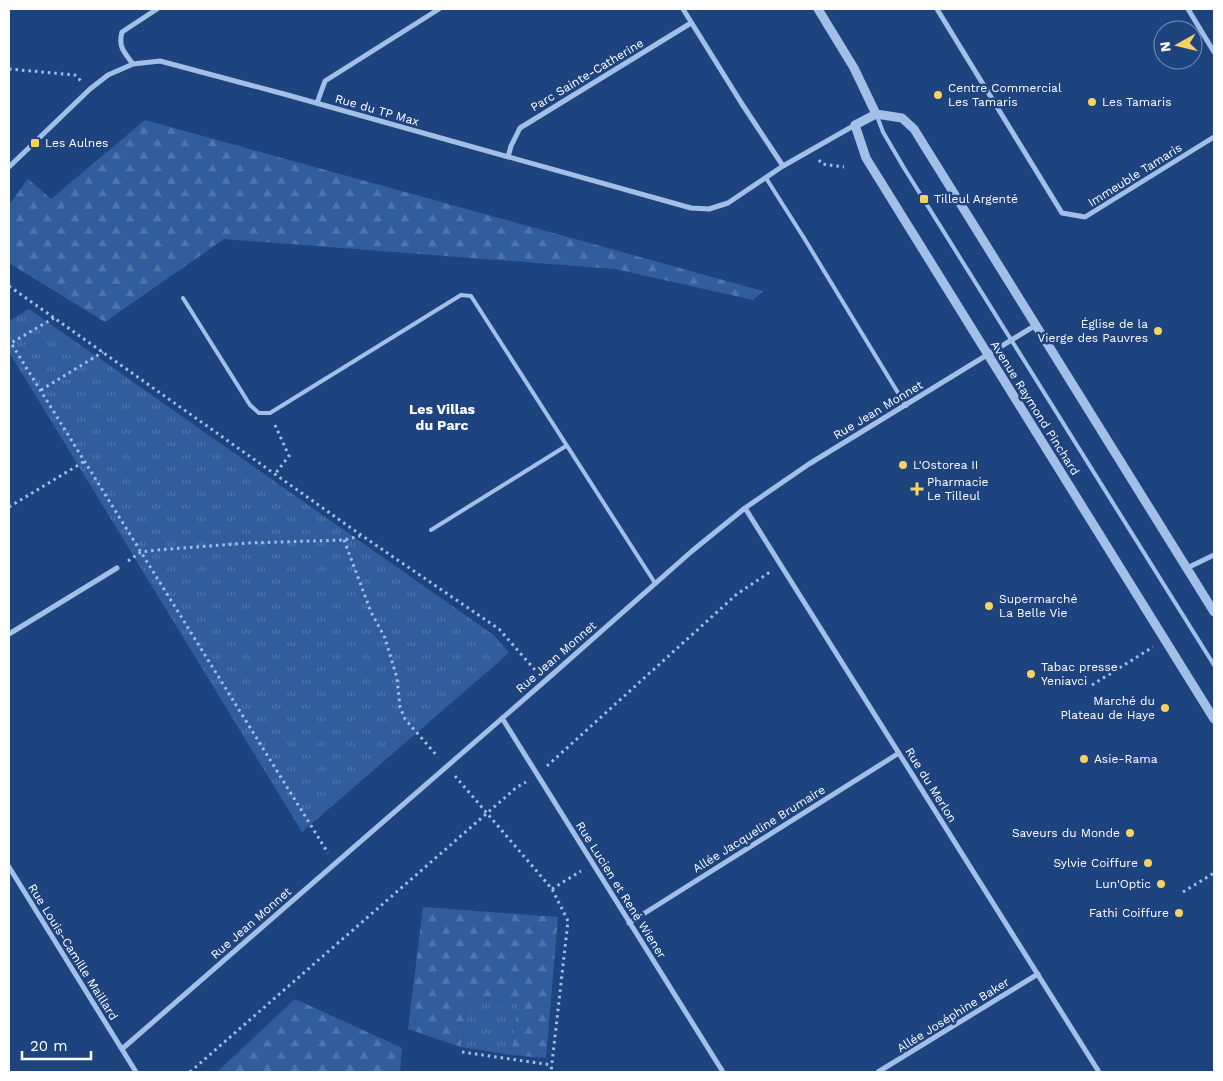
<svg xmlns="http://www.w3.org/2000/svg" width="1223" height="1081" font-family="'Work Sans',sans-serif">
<defs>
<pattern id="forest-firs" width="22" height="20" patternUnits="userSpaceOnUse" patternTransform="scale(1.25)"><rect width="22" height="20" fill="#315d9d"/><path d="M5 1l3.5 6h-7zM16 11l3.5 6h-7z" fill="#5075ac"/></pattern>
<pattern id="park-tufts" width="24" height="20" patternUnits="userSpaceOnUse" patternTransform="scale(1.25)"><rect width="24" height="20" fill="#315d9d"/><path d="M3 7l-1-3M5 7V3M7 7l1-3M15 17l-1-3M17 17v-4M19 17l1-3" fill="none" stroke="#5075ac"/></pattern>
</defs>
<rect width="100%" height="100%" fill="#1e447f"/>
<path fill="url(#forest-firs)" d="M145 120 763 291 753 300 615 269 224 239 105 322 9 263V205L28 179 51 199Z
M423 907 558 917 546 1058 511 1055 518 1003 469 996 461 1047 408 1029Z
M295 999 402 1048 400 1072H217Z"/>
<path fill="url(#park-tufts)" d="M29 309 495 636 509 653 302 832 9 352V321Z
M469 996 518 1003 511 1055 461 1047Z"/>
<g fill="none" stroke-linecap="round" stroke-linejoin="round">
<path stroke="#a2bfe8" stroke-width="3" stroke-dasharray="2.5 4" stroke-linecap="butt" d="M9 69 75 75 81 81
M819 160 822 164 844 167
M9 286 361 535 499 629 536 671
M54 318 11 343 328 853
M41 390 103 352
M275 425 289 456 275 474
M9 507 85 461
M344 540 371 612 385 638 397 678 400 707 405 719 438 757
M128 561 141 552 157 550 248 543 344 540 360 536
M1092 685 1153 647
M547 766 737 594 770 572
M455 776 552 889 568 921 551 1072
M552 889 581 871
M1183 892 1214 873
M462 1052 552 1065
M190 1072 517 787 526 782"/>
<path stroke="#a2bfe8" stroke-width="4" d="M877 116 883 132 904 168 1214 665
M766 178 804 238 906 406
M183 298 250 405 259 413H270L461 295 471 296 655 583
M431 530 566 446"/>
<path stroke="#a2bfe8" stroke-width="5" d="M683 9 742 104 783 166
M937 9 1062 213 1085 217 1214 137
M1188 9 1214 52
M133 64C124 52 118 47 122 32L157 9
M317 103 325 81 439 9
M508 157 511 146 520 128 691 23
M9 167 90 89 108 75 133 64 160 61 284 94 691 208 709 209 728 203 783 166 855 125
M745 508 1099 1072
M1187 568 1214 555
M9 634 117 568
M502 718 723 1072
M9 867 136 1072
M629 923 899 753
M122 1049 545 681 692 551 745 508 809 464 1036 325
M878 1072 1038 974"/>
<path stroke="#a2bfe8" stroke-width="9" d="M818 9 854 68 876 114
M1214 612 914 129 902 118 876 114 855 125 866 158 1214 719"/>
</g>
<g fill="#f7d261" stroke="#1e447f" stroke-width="2">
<circle cx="938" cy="95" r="5"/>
<circle cx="1092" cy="102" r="5"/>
<rect x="30" y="138" width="10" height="10" rx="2.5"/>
<rect x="919" y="194" width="10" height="10" rx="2.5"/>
<circle cx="1158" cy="331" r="5"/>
<circle cx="903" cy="465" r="5"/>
<path d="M914.5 481.5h5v5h5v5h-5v5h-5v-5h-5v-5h5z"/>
<circle cx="989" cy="606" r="5"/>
<circle cx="1031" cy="674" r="5"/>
<circle cx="1165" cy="708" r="5"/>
<circle cx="1084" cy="759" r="5"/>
<circle cx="1130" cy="833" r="5"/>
<circle cx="1148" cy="863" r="5"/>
<circle cx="1161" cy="884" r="5"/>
<circle cx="1179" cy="913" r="5"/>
</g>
<g text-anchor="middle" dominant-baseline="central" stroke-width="5" stroke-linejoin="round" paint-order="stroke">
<g font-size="12" fill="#fff" stroke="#1e447f">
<text transform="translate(587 75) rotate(-31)">Parc Sainte-Catherine</text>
<text transform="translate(377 110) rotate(16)">Rue du TP Max</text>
<text transform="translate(1135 175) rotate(-32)">Immeuble Tamaris</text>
<text transform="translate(1035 408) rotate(58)">Avenue Raymond Pinchard</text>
<text transform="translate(878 410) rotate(-31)">Rue Jean Monnet</text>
<text transform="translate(556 657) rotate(-41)">Rue Jean Monnet</text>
<text transform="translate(931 785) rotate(58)">Rue du Merlon</text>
<text transform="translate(759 829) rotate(-32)">Allée Jacqueline Brumaire</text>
<text transform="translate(621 890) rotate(58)">Rue Lucien et René Wiener</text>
<text transform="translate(251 923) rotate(-41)">Rue Jean Monnet</text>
<text transform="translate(73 952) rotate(58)">Rue Louis-Camille Maillard</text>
<text transform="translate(953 1015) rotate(-32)">Allée Joséphine Baker</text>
</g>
<g font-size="12" fill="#fff" stroke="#1e447f" text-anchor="start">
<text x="948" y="88">Centre Commercial<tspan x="948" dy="14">Les Tamaris</tspan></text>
<text x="1102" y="102">Les Tamaris</text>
<text x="45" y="143">Les Aulnes</text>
<text x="934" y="199">Tilleul Argenté</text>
<text x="1148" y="324" text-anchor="end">Église de la<tspan x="1148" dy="14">Vierge des Pauvres</tspan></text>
<text x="913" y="465">L'Ostorea II</text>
<text x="927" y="482">Pharmacie<tspan x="927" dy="14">Le Tilleul</tspan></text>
<text x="999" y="599">Supermarché<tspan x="999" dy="14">La Belle Vie</tspan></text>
<text x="1041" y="667">Tabac presse<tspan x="1041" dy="14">Yeniavci</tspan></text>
<text x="1155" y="701" text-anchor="end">Marché du<tspan x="1155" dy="14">Plateau de Haye</tspan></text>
<text x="1094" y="759">Asie-Rama</text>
<text x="1120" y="833" text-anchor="end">Saveurs du Monde</text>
<text x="1138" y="863" text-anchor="end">Sylvie Coiffure</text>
<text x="1151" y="884" text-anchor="end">Lun'Optic</text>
<text x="1169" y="913" text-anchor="end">Fathi Coiffure</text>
</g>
<g font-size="14" font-weight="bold" fill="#fff" stroke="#1e447f">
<text x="442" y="409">Les Villas<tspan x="442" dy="16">du Parc</tspan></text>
</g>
</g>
<rect width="1223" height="1081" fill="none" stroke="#ffffff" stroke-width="20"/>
<g transform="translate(1178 45) rotate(262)"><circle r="24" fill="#1e447f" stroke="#788fb2"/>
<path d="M0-4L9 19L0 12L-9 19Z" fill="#f7d261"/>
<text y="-8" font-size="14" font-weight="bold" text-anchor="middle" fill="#ffffff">N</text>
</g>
<path d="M22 1051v8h69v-8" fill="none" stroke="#ffffff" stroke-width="2.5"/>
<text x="30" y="1051" font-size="15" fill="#ffffff" stroke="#1e447f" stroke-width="4" paint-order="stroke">20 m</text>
</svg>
